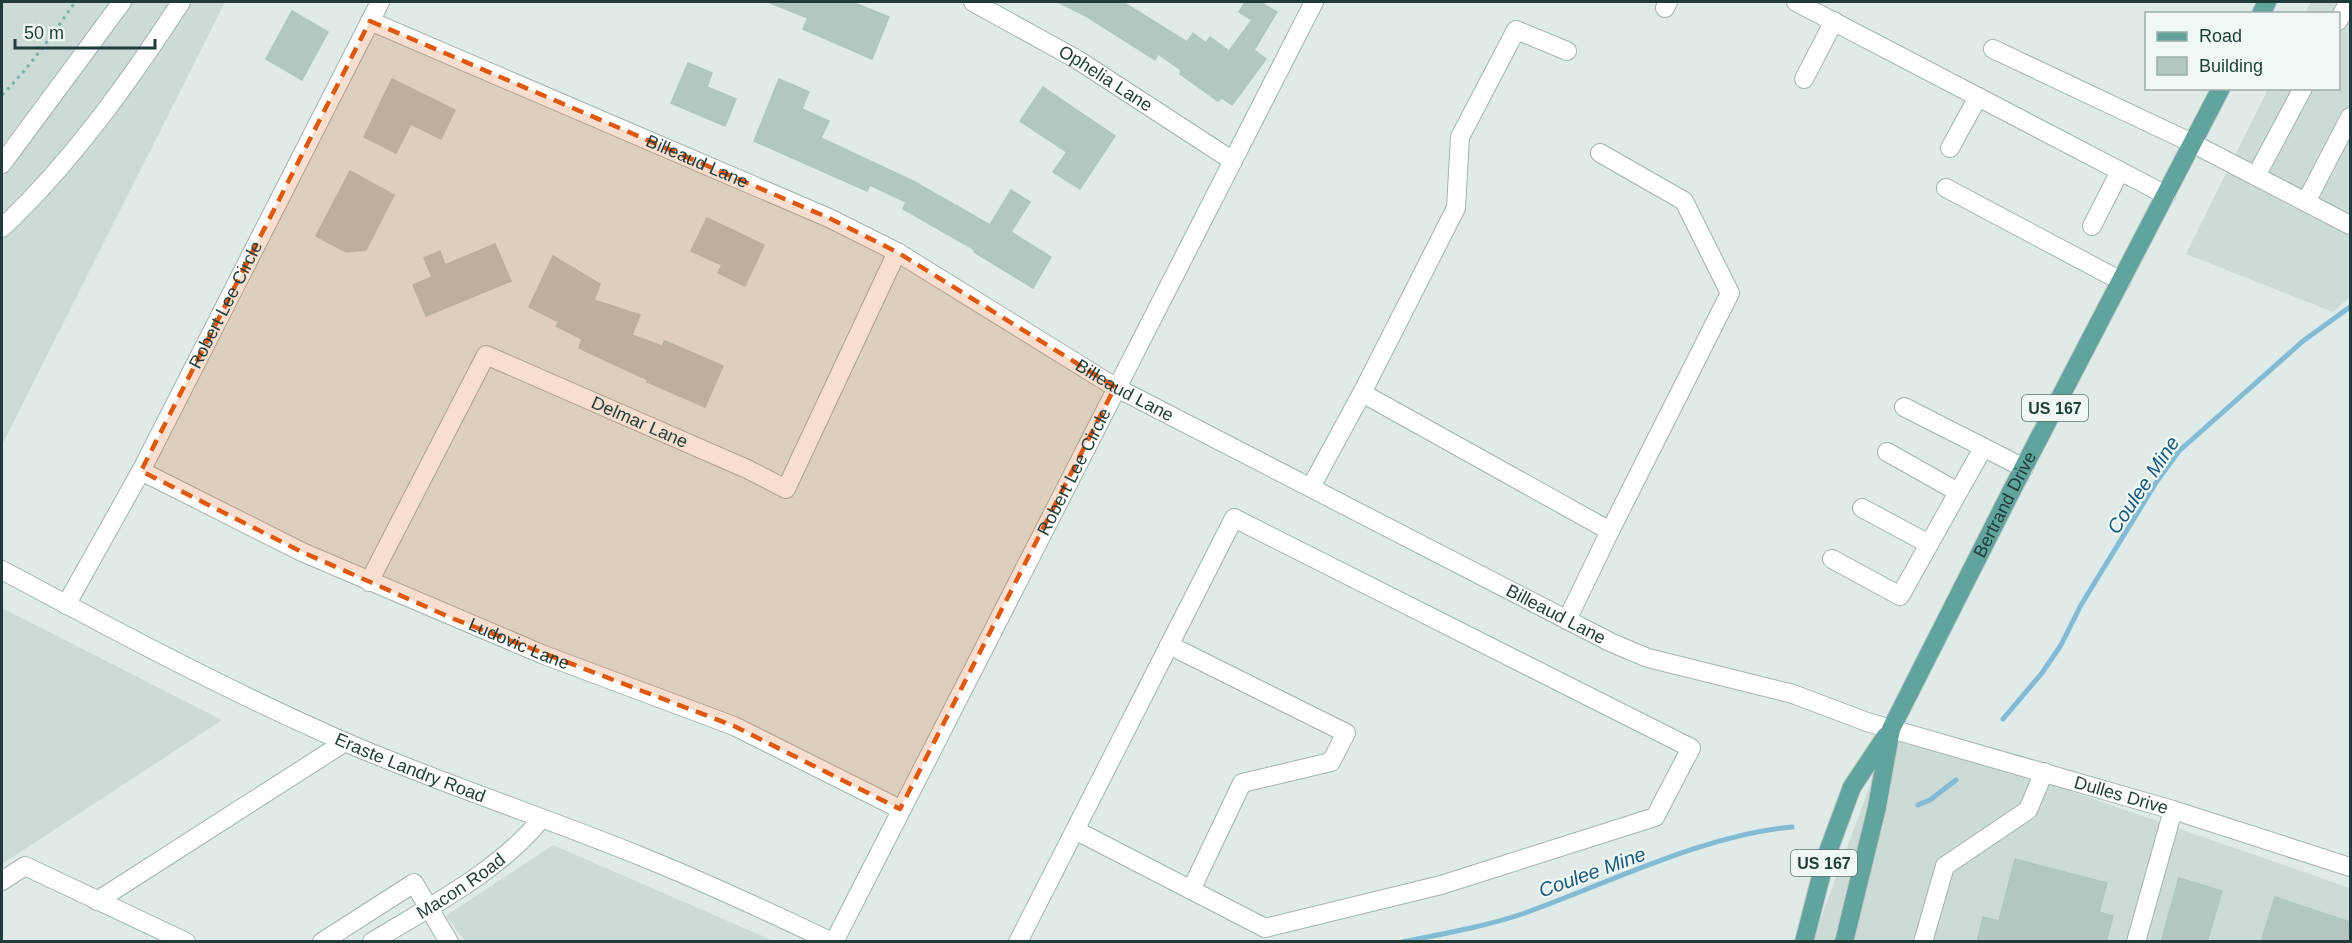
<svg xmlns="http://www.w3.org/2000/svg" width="2352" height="943" font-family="Helvetica,sans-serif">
<rect width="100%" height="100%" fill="#dfebe8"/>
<path fill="#cddbd7" d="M2 2H225L2 445Z
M2311 2H2350V297L2333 312 2186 254 2268 89 2338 88V14L2305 13Z
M2 608 222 720 2 864Z
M1891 729 2350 888V941L1812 942Z
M553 845 774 941H465L446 916Z"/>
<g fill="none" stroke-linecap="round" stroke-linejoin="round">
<path stroke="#83bad4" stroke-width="5" d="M2003 719 2042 673 2061 645 2081 605 2157 481 2179 451 2303 341 2350 307
M1918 805 1930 800 1956 780
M1402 942C1442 934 1483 927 1522 914 1607 884 1703 835 1792 827"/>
</g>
<path fill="#b4c6c1" stroke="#b1c5c0" stroke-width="1.5" d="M768 2H852L889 17 872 59 803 29 808 18Z
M1058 2H1123L1187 42 1193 33 1206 43 1210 37 1229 51 1252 20 1239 12 1245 2H1260L1277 12 1254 50 1266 59 1232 105 1222 98 1218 101 1180 74 1181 70 1158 54 1155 60 1086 16Z
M292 11 328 32 302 80 266 59Z
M688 63 712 73 707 87 736 99 725 126 671 103Z
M392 79 455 110 441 139 411 124 396 153 364 137Z
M779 79 809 92 802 109 829 121 821 138 913 181 990 225 1011 190 1030 202 1011 232 1051 257 1033 288 974 252 975 250 903 209 906 202 870 185 867 191 754 141Z
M1043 87 1115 136 1080 189 1053 172 1067 152 1020 121Z
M350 171 394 195 366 250 346 252 316 236Z
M707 218 764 245 745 286 718 273 722 265 691 251Z
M495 244 511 281 426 316 413 285 432 277 424 258 440 251 445 265Z
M553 256 600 284 594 300 640 315 632 335 662 346 665 341 723 366 705 407 647 382 648 380 579 348 582 339 556 326 559 322 529 307Z
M2015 859 2107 883 2099 912 2113 916 2106 942H1977L1983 917 1999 921Z
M2179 878 2222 891 2207 942H2161Z
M2275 897 2350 922V942H2261Z"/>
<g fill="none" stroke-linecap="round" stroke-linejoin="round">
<defs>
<g id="minor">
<path id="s1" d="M973 2 1078 60 1233 161"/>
<path d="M1796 2 2166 195"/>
<path d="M1665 8 1668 2"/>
<path id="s2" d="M370 21 829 218 897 252 1115 387 1612 643 1648 658 1793 694 1867 722 2173 810 2350 867"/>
<path d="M2338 21 2349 2"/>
<path d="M1993 49 2192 143 2350 225"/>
<path d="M1804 79 1834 21"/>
<path d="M1950 148 1978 97"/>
<path d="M1600 153 1684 201 1730 293 1610 531"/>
<path d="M2 164 122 2"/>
<path d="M2256 176 2303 88"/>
<path d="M1946 188 2121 281"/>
<path d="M2306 202 2350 117"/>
<path d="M2092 226 2120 171"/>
<path d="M2 228C72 162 129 82 181 2"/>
<path d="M1362 393 1456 208 1460 137 1516 30 1567 51"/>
<path d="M1904 407 2024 468"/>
<path d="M1887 452 1958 492"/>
<path id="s3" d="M141 471 302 552 544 655 734 726 900 809"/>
<path d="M1311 487 1362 393 1610 531 1567 620"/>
<path d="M1862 508 1929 544"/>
<path d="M1832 559 1900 596 1983 448"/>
<path id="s4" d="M2 570C114 630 228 691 345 742 442 784 542 816 640 856 705 882 769 912 832 942"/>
<path id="s5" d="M369 582 486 355 747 469 786 489 897 252"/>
<path id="s6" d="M66 605 141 471 380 2"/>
<path d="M1169 645 1346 733 1331 762 1242 783 1191 890"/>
<path d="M2 881 25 866 186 942"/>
<path d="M97 901 345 742"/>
<path d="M322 942 414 883 449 942"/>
<path id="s7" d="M372 942C427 908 501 870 541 819"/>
<path id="s8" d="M834 942 1314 2"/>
<path d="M1018 942 1234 518 1691 748 1655 817 1441 885 1265 928 1075 830"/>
<path d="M1923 942 1945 866 2028 810 2044 772"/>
<path d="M2136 942 2173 810"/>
</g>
<g id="major">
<path d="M2261 14 2267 2"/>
<path d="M1804 942 1826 857 1852 787 1886 736"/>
<path id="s9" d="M1844 942 1877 807 1891 729 2014 486 2221 88"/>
</g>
</defs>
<use href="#minor" stroke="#a2b3b0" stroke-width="20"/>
<use href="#major" stroke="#c0c8c8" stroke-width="20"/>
<path stroke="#7db0a9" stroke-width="3" stroke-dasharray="3 4.5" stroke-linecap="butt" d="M2 95C30 67 53 34 75 2"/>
<use href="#minor" stroke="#fff" stroke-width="18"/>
<use href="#major" stroke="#61a39d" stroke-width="18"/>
</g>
<path fill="#de580e" fill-opacity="0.2" stroke="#de580e" stroke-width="4.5" stroke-dasharray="12 8" stroke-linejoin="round" d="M370 21 829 218 897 252 1115 387 900 809 734 726 454 619 302 552 141 471Z"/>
<g text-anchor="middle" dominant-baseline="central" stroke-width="4.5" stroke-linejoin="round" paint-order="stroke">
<g fill="#eff8f5" stroke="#5d7471" stroke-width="1.5">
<rect x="2022" y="395" width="66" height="26" rx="4.5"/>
<rect x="1791" y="850" width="66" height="26" rx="4.5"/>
</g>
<g font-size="16" font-weight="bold" fill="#1f3c39">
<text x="2055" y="408">US 167</text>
<text x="1824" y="863">US 167</text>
</g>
<g font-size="18" fill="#1f3c39" stroke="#eff8f5">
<text stroke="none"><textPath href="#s1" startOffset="153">Ophelia Lane</textPath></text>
<text stroke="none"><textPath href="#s2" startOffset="356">Billeaud Lane</textPath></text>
<text stroke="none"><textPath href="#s6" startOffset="340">Robert Lee Circle</textPath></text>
<text stroke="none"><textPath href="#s2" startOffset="842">Billeaud Lane</textPath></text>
<text stroke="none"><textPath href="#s5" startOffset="423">Delmar Lane</textPath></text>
<text stroke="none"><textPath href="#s8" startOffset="528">Robert Lee Circle</textPath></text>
<text stroke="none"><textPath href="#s9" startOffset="470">Bertrand Drive</textPath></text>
<text stroke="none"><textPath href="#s2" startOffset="1328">Billeaud Lane</textPath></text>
<text stroke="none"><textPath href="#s3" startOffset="416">Ludovic Lane</textPath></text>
<text stroke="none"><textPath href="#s4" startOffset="454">Eraste Landry Road</textPath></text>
<text stroke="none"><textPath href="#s2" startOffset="1923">Dulles Drive</textPath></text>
<text stroke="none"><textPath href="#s7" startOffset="105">Macon Road</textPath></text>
</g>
<g font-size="20" font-style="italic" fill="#17597a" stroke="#eff8f5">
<text transform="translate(2143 485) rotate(-56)">Coulee Mine</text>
<text transform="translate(1592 872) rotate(-20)">Coulee Mine</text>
</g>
</g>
<rect width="2352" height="943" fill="none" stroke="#1f3c39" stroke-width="6"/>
<rect x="2145" y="12" width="195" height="78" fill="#eff8f5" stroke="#9cadaa" stroke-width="1.5"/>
<rect x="2157" y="32" width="30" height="9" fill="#61a39d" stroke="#9cadaa" stroke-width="1.5"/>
<text x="2199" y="42" font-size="18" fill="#1f3c39">Road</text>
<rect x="2157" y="57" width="30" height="18" fill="#b4c6c1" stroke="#9cadaa" stroke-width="1.5"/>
<text x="2199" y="72" font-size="18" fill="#1f3c39">Building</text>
<path d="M15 39v9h140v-9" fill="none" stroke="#1f3c39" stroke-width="3"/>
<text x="24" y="39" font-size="18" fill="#1f3c39" stroke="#eff8f5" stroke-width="4.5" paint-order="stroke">50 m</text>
</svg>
